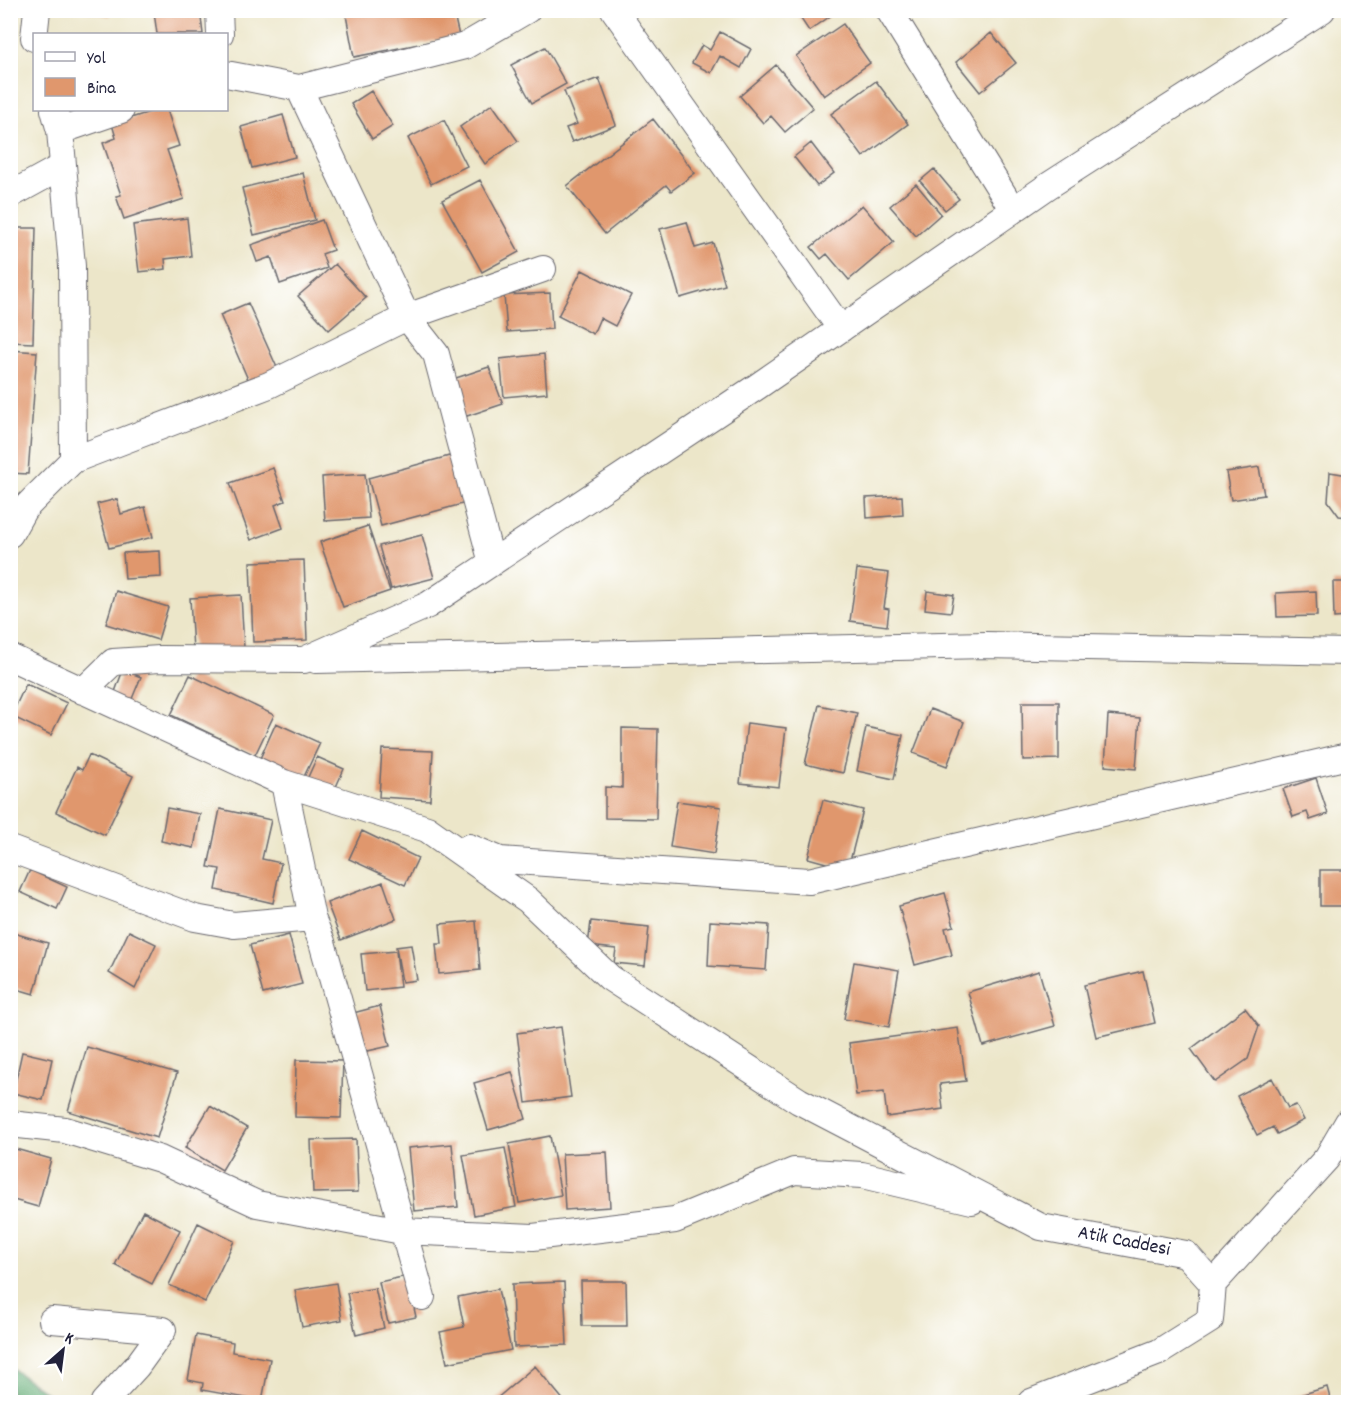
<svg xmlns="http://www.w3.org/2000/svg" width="1359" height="1413" font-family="Dekko,sans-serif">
<rect width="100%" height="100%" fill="#fff"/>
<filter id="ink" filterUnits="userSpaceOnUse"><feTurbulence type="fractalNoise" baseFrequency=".0167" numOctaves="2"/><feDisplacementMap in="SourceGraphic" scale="12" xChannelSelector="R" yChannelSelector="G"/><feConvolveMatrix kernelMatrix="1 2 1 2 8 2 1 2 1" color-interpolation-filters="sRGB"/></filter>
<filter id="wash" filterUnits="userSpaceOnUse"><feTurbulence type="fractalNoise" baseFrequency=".008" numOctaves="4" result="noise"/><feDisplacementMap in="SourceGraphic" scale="24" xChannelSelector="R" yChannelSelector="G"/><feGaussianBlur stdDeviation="1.35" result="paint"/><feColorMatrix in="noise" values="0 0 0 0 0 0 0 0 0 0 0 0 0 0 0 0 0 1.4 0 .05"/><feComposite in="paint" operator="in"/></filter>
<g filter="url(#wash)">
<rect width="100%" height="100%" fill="#ece6c9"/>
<path fill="#62ab73" stroke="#426657" stroke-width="1.5" d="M10 1368H11L59 1402H11Z"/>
<g id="blocks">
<path fill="#e0976d" d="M79 10H111L110 16Z
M200 10 203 34H157L154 12Z
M345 10H453L459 36 354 57Z
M795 10H839L809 31Z
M843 24 870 63 824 96 796 56Z
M720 32 751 49 741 68 720 56 711 73 692 63 702 45 710 50Z
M991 33 1016 63 980 92 956 62Z
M545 47 566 84 532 103 511 65Z
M776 65 813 108 785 132 771 116 763 123 740 96Z
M599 78 616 125 572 142 566 128 577 124 564 91Z
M876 81 908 124 863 157 831 114Z
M371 91 393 126 372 139 351 104Z
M492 104 518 141 485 164 460 127Z
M156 110H167L179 146 167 150 184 199 124 219 116 196 121 195 103 143 116 138 112 124Z
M283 115 295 157 252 168 241 127Z
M653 119 695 173 671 191 666 185 605 234 567 186Z
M444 120 467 166 431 184 408 138Z
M811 143 834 173 817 186 794 157Z
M934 169 959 199 945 210 920 181Z
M303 173 315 220 254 235 242 188Z
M480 180 519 252 482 272 442 200Z
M916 184 941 214 916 236 890 206Z
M862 205 894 242 849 280 827 254 821 259 811 247Z
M187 218 191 256 165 259 166 269 139 272 133 225Z
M322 220 333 250 322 254 327 268 280 284 271 257 257 262 251 245Z
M687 222 695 248 713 243 725 285 680 298 660 229Z
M10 228H36L33 343 10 342Z
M335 264 366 298 329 330 298 296Z
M582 270 631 295 615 326 600 318 593 334 558 316Z
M550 293 552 329 507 332 504 295Z
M248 303 279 372 250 384 220 315Z
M10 350 37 352 28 474 10 473Z
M544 354 547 393 504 397 500 359Z
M489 367 503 404 461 418 447 381Z
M453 455 466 503 381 526 368 478Z
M1259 467 1264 495 1231 500 1226 472Z
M273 468 285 501 275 505 283 528 251 540 230 483Z
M1330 472 1348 475V517L1339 516 1328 501Z
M365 474 369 518 325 521 322 477Z
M902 496 903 515 867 518 866 498Z
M117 499 121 514 145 507 153 537 109 548 97 504Z
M368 526 390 591 343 607 320 542Z
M422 535 434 578 391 589 379 546Z
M160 551 161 577 125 579 123 553Z
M304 560 307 640 253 642 250 562Z
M857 569 889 573 884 608 889 609 887 626 850 621Z
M1333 582H1348V617L1334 618Z
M116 591 168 607 158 640 106 624Z
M927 591 954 595 951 612 925 609Z
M1316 591 1317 616 1277 617 1276 593Z
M241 595 244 648 193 650 190 598Z
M123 670 141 677 129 706 112 700Z
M190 675 274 715 255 755 171 715Z
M26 684 67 703 51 735 11 716Z
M1022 702H1059V759L1023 760Z
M819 705 857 713 843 773 805 764Z
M930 709 964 722 947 766 913 753Z
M1108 715 1140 718 1136 769 1105 766Z
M276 723 320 743 301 783 258 763Z
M747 723 786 728 779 787 740 783Z
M866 727 903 735 894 779 857 771Z
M622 728 658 729 656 819 605 818V787L622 788Z
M382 749 433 751 430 800 379 797Z
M89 755 133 776 105 835 56 812 77 767 82 770Z
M317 757 344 769 335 789 308 777Z
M1316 778 1328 814 1310 820 1307 812 1293 817 1283 789Z
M823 800 863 810 848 869 808 858Z
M677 801 721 807 714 854 670 847Z
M167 808 200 814 194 848 161 841Z
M220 809 271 820 262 859 281 863 273 903 216 890 220 869 208 867Z
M362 831 418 858 405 885 349 859Z
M30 870 67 887 57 909 20 892Z
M1320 870H1348V906H1320Z
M383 882 396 919 341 940 327 903Z
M945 893 954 926 945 928 952 955 915 965 899 906Z
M476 921 480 970 439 974 436 944H442L440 924Z
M591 921 649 927 645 966 614 963 616 949 588 946Z
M710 921 769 925 766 970 708 966Z
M129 931 156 944 135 989 109 973Z
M10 932 48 943 34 994 10 987Z
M289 935 302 984 263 994 250 945Z
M411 945 417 980 402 982 396 947Z
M396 951 400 987 365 991 361 954Z
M854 962 899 970 889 1027 844 1019Z
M1039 971 1055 1026 983 1046 968 992Z
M1143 971 1155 1023 1096 1037 1084 985Z
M380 1006 390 1046 363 1052 353 1013Z
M1245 1008 1259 1026 1248 1059 1215 1082 1191 1049Z
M561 1027 571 1097 526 1103 517 1033Z
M958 1028 966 1081 940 1084 943 1109 887 1117 884 1092 856 1095 849 1043Z
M87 1047 177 1073 157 1138 68 1111Z
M22 1052 52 1059 43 1100 13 1093Z
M296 1060 343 1061 341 1118 295 1117Z
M512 1072 526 1119 488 1130 474 1083Z
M1272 1078 1288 1108 1296 1105 1304 1120 1277 1134 1273 1127 1257 1135 1237 1096Z
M210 1106 247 1128 222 1170 185 1148Z
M550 1136 561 1195 519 1203 509 1144Z
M356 1139 358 1192 313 1193 311 1140Z
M452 1144 458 1207 414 1211 408 1148Z
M12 1148 51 1159 38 1207 10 1199Z
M505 1148 516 1207 474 1215 463 1155Z
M607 1152 610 1207 565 1210 562 1154Z
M143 1211 180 1230 152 1284 115 1265Z
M198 1223 234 1241 205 1302 169 1285Z
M407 1276 416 1317 388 1323 379 1282Z
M581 1281H626L627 1326H582Z
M564 1282 567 1345 514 1347 512 1284Z
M336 1283 342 1320 302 1327 295 1290Z
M375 1288 384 1328 356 1335 347 1293Z
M498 1289 511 1350 447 1363 440 1332 464 1327 458 1297Z
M196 1335 233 1342 232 1352 270 1359 262 1401 202 1390 203 1383 188 1380Z
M535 1366 565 1402H499L496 1399Z
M1327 1387 1331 1402H1292L1290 1398Z"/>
</g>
</g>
<g filter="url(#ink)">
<use href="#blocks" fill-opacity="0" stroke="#69676d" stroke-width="1.5"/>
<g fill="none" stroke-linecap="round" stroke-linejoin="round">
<defs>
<path id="minor" d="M219 10 220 34
M614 10 841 329
M889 10 1013 210
M34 38 37 10
M226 74 299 88 407 317 436 354 492 563
M299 88 465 46 527 10
M60 131 121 110
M10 195 63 166
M73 460 269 385 407 317 543 269
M10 534 24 509 73 460 72 266 60 131 54 110
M10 657 284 783 427 829 528 900 610 978 799 1101 1041 1227 1186 1254 1213 1284 1210 1320 1159 1352 1031 1402
M316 660 986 645 1348 652
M83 691 113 662 160 659 304 660 428 605 758 386 1048 186 1322 10
M284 783 312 918 322 942 422 1297
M469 847 500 860 809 881 1348 756
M10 849 195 918 234 925 312 918
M10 1124 65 1130 160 1159 257 1204 402 1231 533 1237 675 1220 794 1171 862 1175 972 1201
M1213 1284 1327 1158 1348 1122
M52 1320 163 1330 137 1366 104 1402"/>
</defs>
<use href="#minor" stroke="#69676d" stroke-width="28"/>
<use href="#minor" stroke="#fff" stroke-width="26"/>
</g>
</g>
<g text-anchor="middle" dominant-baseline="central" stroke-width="6" stroke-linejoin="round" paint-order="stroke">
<g font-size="20" fill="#22223b" stroke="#fff">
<text transform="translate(1124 1242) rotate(11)">Atik Caddesi</text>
</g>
</g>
<rect width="1359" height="1413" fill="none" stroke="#fff" stroke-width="36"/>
<rect x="33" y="33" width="195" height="78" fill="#ffffff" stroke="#a7a7b1" stroke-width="1.5"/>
<rect x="45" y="52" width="30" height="9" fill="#ffffff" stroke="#a7a7b1" stroke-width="1.5"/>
<text x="87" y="63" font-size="18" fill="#22223b">Yol</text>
<rect x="45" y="78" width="30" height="18" fill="#e0976d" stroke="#a7a7b1" stroke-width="1.5"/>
<text x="87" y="93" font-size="18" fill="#22223b">Bina</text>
<g transform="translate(63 1350) rotate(28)" stroke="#ffffff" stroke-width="4.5" paint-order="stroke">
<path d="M0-4.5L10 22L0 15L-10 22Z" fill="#22223b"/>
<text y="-9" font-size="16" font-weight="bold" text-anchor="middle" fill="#22223b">K</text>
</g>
</svg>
